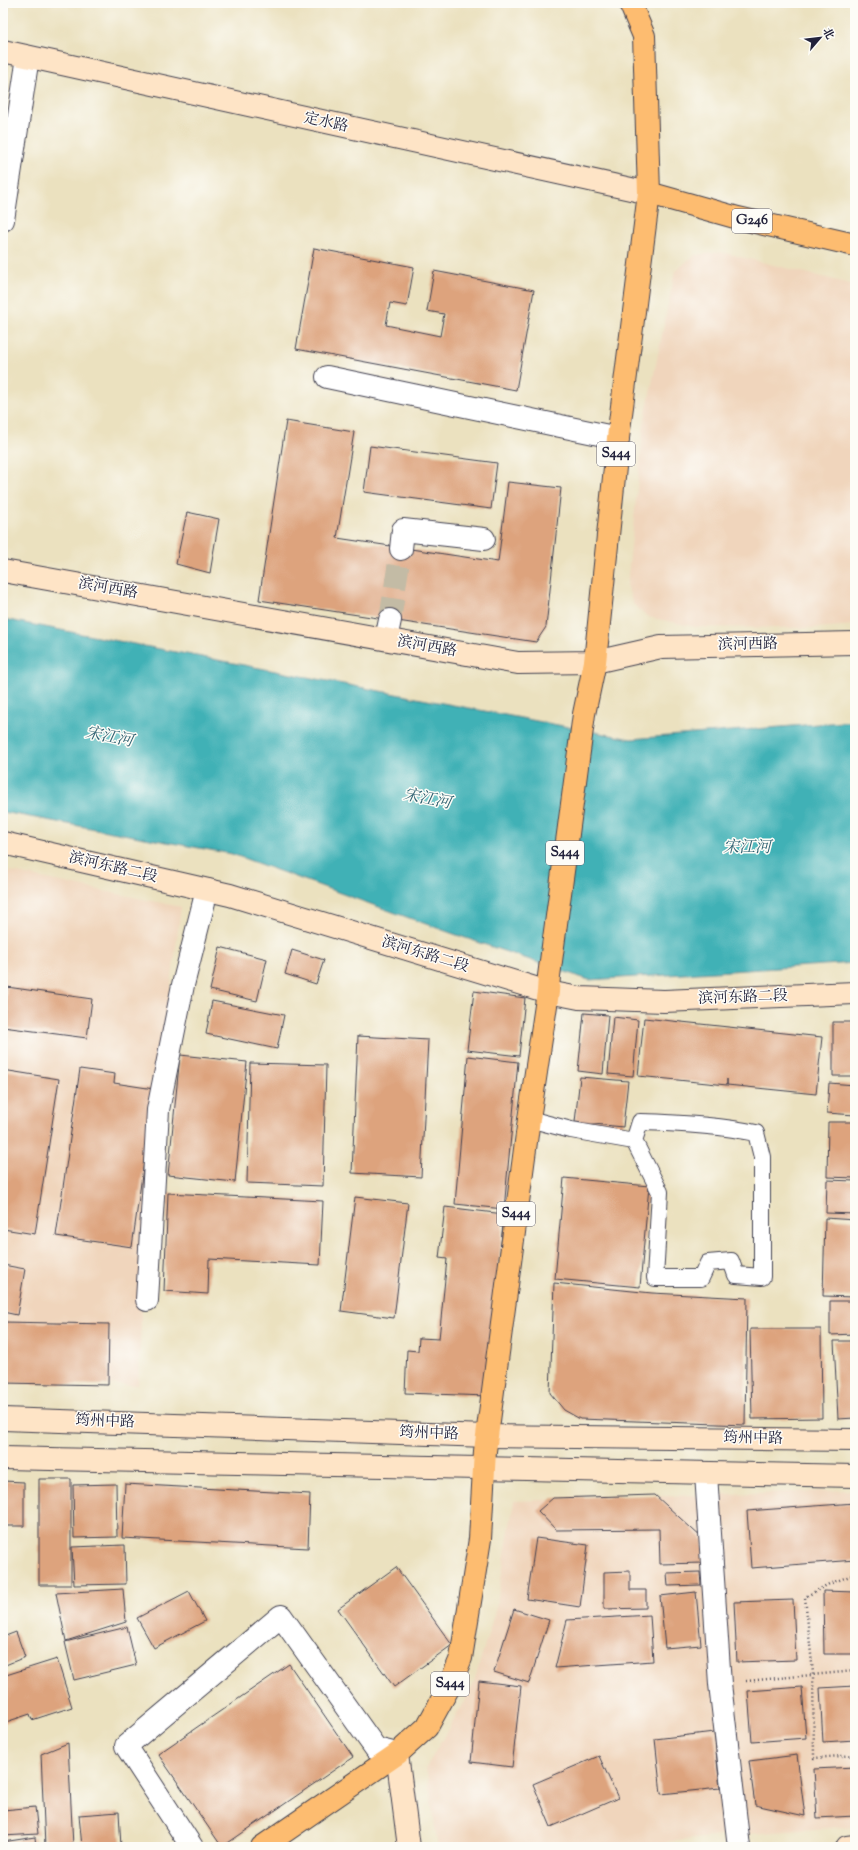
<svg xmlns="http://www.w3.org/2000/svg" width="858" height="1850" font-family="'Sorts Mill Goudy','Noto Serif SC',serif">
<rect width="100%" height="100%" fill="#fdfcf7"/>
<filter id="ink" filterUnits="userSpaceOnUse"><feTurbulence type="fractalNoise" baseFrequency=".025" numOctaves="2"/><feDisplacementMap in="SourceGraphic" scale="8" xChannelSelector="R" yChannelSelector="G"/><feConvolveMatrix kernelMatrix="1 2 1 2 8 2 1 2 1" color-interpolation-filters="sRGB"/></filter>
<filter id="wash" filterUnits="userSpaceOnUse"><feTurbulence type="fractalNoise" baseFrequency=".012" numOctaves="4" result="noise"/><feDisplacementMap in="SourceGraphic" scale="16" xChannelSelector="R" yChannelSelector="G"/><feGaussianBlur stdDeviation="0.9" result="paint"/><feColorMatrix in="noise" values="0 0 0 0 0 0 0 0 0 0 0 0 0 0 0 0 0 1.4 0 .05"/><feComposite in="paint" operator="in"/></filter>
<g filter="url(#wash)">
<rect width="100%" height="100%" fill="#ebe1bf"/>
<path fill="#f0d5bc" d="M721 252 855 285V625L815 628 696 627 648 617 633 604 627 585 644 423 675 271 695 255Z
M3 870 181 907 149 1155 138 1385 3 1383Z
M855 1490V1826L719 1836 623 1847H438L426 1768 473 1685 496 1608 514 1501Z"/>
<path fill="#40b1b6" stroke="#316a78" d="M3 619 631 739 855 721V963L589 980 451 933 232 854 3 812Z"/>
<g id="blocks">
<path fill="#dda37d" d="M314 248 414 267 407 306 390 303 386 325 440 336 444 314 427 311 434 271 534 290 516 390 296 349Z
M286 421 354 432 337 538 498 562 508 482 561 488 546 627 536 642 259 600Z
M370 446 497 463 491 509 364 492Z
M187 512 219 519 210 573 176 564Z
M220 947 267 959 257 1001 210 990Z
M292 950 324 960 316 984 285 974Z
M7 987 92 999 87 1038 3 1027Z
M474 991 525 998 519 1056 467 1050Z
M212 1001 284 1015 277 1049 206 1034Z
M584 1013 608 1015 603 1074 578 1071Z
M613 1017 638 1020 633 1076 608 1074Z
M644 1018 822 1037 816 1094 727 1085V1079V1085L638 1076Z
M833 1022H855V1076H833Z
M358 1036 428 1040 421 1177 352 1173Z
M180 1055 247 1062 235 1182 168 1175Z
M468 1056 518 1062 504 1209 455 1204Z
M250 1063 326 1065 323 1186 247 1183Z
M80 1069 115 1074 114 1083 154 1089 132 1247 56 1236Z
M3 1070 59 1079 35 1234 3 1229Z
M580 1077 628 1081 623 1127 575 1122Z
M829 1083 855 1085V1115L827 1113Z
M828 1122H855V1178L827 1177Z
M564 1178 649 1186 640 1287 555 1279Z
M827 1180 855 1181V1214L826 1213Z
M168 1193 323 1201 320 1265 209 1259 208 1294 164 1291Z
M355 1197 408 1203 394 1318 341 1311Z
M445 1207 504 1214 490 1351 487 1396 405 1393 407 1350 418 1351 419 1338 439 1339 447 1259 439 1258Z
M825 1218 855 1220V1297L823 1296Z
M3 1265 25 1269 17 1315 3 1312Z
M554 1283 652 1293 747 1298 745 1425 580 1419 564 1410 550 1393Z
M830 1301H855V1334L830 1335Z
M3 1322 109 1324 108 1385 3 1383Z
M750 1329H821L822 1418 752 1419Z
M834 1341H855V1418L838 1419Z
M39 1479H71V1585H39Z
M3 1481 24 1482V1526H3Z
M116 1484 117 1537 74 1538 73 1485Z
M125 1484 310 1494 308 1548 122 1538Z
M655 1495 703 1539V1563L660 1564 659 1529 556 1530 538 1511 553 1498Z
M855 1503V1560L751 1568 747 1511Z
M536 1538 588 1545 580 1607 527 1599Z
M125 1545 126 1584 74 1585 72 1547Z
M396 1567 452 1645 394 1687 338 1609Z
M630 1571V1590H646V1608L604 1609V1572Z
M700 1572 701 1585 668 1586 667 1573Z
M123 1589 126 1622 66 1641 56 1593Z
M189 1591 205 1621 154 1648 137 1618Z
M823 1591 855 1592V1654H824Z
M696 1592 701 1645 665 1648 660 1596Z
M793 1600 796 1660 737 1662 734 1602Z
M514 1609 549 1620 529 1683 494 1672Z
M650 1615 653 1661 555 1668 567 1620Z
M127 1627 136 1665 74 1680 65 1642Z
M16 1632 25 1657 3 1666V1637Z
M57 1659 72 1707 32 1720 30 1714 3 1723V1676Z
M289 1664 353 1757 222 1847 158 1754Z
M479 1681 521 1686 512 1767 471 1762Z
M855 1686V1740L823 1742 820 1688Z
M802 1687 806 1738 752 1742 748 1691Z
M714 1732 720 1788 661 1794 655 1739Z
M68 1743 73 1847H45L41 1754Z
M797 1755 805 1816 755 1805 749 1761Z
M599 1756 618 1798 551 1827 533 1784Z
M855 1767V1816L817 1818 814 1769Z
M35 1807 38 1834 3 1836V1810Z
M119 1812 121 1847H82L79 1815Z
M35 1837 36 1847H3V1842Z"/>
</g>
</g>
<g filter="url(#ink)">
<use href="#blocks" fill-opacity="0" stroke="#403f4f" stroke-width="1"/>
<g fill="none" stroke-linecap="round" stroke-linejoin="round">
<path stroke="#c3bba5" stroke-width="22" stroke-dasharray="22 11" stroke-linecap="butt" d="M390 620 401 549"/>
<defs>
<path id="lane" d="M529 1119 571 1130 634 1141 640 1122C678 1123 718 1125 756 1133L762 1157V1277L736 1275 731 1261 708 1263 701 1278H655L660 1192 634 1141"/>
<path id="street" d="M3 220 28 57
M327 377 618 438
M401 549 403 530 484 539
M386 639 390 620
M147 1300 158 1110 183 985 207 890
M706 1474 720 1684 739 1847
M192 1847 126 1746 281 1616 376 1749 397 1754"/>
<path id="secondary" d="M3 51 649 193
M3 571 518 663 595 662 661 647 855 643
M3 843 230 895 548 992 579 998 664 1001 855 993
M3 1419 487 1436 855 1440
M3 1458 855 1476
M397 1754 409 1847
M847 1847 855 1846"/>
<path id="primary" d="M262 1847 397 1754 427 1727 449 1687 461 1658 480 1539 485 1451 529 1119 548 992 549 976 584 714 595 662 618 438 649 193"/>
<path id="highway" d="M630 3 644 36 649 193 738 218 855 245"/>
</defs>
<use href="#lane" stroke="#403f4f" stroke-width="18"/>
<use href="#street" stroke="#403f4f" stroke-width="24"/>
<use href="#secondary" stroke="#403f4f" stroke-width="24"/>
<use href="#primary" stroke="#403f4f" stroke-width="24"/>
<use href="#highway" stroke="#403f4f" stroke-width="24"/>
<path stroke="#403f4f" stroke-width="2.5" stroke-dasharray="1 3" stroke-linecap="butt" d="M855 1574 829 1584 805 1597 813 1673 814 1758 855 1755
M746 1681 855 1671"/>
<use href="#lane" stroke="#fff" stroke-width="16"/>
<use href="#street" stroke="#fff" stroke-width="22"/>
<use href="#secondary" stroke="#fee4c6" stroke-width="22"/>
<use href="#primary" stroke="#fdbc70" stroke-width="22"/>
<use href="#highway" stroke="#fdbc70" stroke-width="22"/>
</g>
</g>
<g text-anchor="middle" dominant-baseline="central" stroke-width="3" stroke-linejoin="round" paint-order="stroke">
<g fill="#fdfcf7" stroke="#646373" stroke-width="1">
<rect x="732" y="209" width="40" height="24" rx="3"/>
<rect x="597" y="442" width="38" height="24" rx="3"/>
<rect x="546" y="841" width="38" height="24" rx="3"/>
<rect x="497" y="1202" width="38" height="24" rx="3"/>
<rect x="431" y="1672" width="38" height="24" rx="3"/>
</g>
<g font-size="14" font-weight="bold" fill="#22223b">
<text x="752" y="221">G246</text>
<text x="616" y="454">S444</text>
<text x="565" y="853">S444</text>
<text x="516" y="1214">S444</text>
<text x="450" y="1684">S444</text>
</g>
<g font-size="15" fill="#22223b" stroke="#fdfcf7">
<text transform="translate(326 123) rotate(12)">定水路</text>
<text transform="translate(108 589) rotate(10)">滨河西路</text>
<text transform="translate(748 645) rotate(-1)">滨河西路</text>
<text transform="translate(427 647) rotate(10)">滨河西路</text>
<text transform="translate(113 868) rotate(13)">滨河东路二段</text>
<text transform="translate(425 955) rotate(17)">滨河东路二段</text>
<text transform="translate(743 998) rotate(-2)">滨河东路二段</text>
<text transform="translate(105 1422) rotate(2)">筠州中路</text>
<text transform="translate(429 1434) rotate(2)">筠州中路</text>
<text transform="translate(753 1439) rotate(1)">筠州中路</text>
</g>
<g font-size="16" font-style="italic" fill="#306272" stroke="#fdfcf7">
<text transform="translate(109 738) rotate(11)">宋江河</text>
<text transform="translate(427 800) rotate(11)">宋江河</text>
<text x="747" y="848">宋江河</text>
</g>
</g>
<rect width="858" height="1850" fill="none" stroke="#fdfcf7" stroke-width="16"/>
<g transform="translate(820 38) rotate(62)" stroke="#fdfcf7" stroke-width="3" paint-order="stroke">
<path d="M0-3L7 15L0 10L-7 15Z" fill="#22223b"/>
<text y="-6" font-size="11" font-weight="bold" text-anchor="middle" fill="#22223b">北</text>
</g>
</svg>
